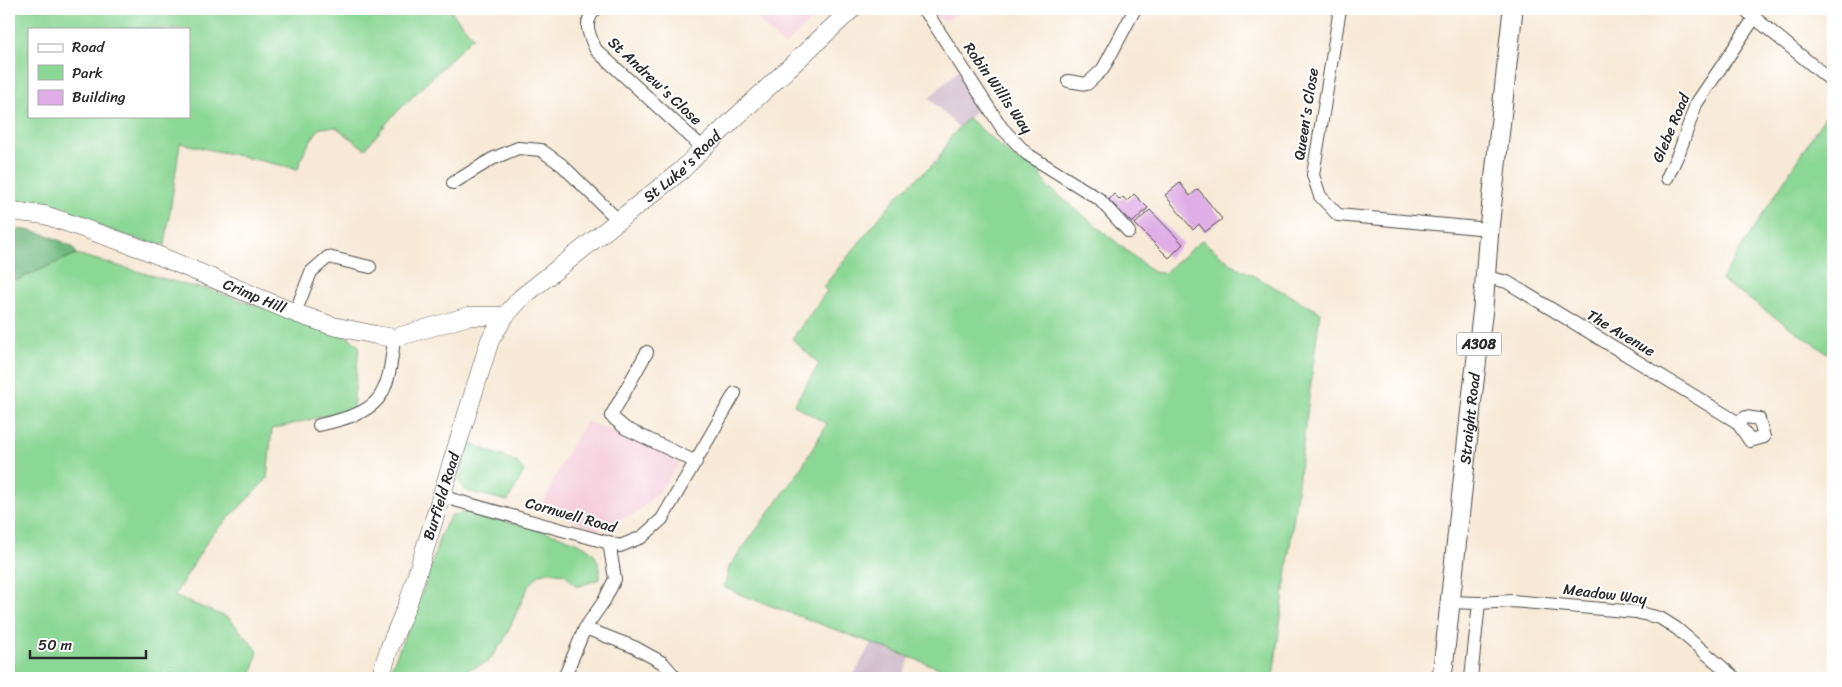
<svg xmlns="http://www.w3.org/2000/svg" width="1842" height="687" font-family="Sriracha,sans-serif">
<rect width="100%" height="100%" fill="#fff"/>
<filter id="ink" filterUnits="userSpaceOnUse"><feTurbulence type="fractalNoise" baseFrequency=".02" numOctaves="2"/><feDisplacementMap in="SourceGraphic" scale="10" xChannelSelector="R" yChannelSelector="G"/><feConvolveMatrix kernelMatrix="1 2 1 2 8 2 1 2 1" color-interpolation-filters="sRGB"/></filter>
<filter id="wash" filterUnits="userSpaceOnUse"><feTurbulence type="fractalNoise" baseFrequency=".0096" numOctaves="4" result="noise"/><feDisplacementMap in="SourceGraphic" scale="20" xChannelSelector="R" yChannelSelector="G"/><feGaussianBlur stdDeviation="1.12" result="paint"/><feColorMatrix in="noise" values="0 0 0 0 0 0 0 0 0 0 0 0 0 0 0 0 0 1.4 0 .05"/><feComposite in="paint" operator="in"/></filter>
<g filter="url(#wash)">
<rect width="100%" height="100%" fill="#f7e9d6"/>
<path fill="#f5cfdb" d="M747 9H813L818 14 784 46Z
M929 9H960L948 20 938 19Z
M586 421 671 456 680 463 661 489 638 512 596 530 541 508 563 460Z"/>
<path fill="#d1bdcc" d="M960 69 983 104 959 128 929 98Z
M871 643 910 658 902 678H852Z"/>
<path fill="#8bd795" stroke="#5b8160" fill-rule="evenodd" d="M9 9H449L473 37 391 118 365 149 336 127 320 128C309 141 303 153 298 169L180 143 165 245 149 243 75 218 69 207 9 200ZM29 29H189V116H29Z
M1833 104V357L1721 280Z
M968 118 1019 162 1026 155 1035 162 1046 185 1153 272 1164 273 1202 240 1230 263 1320 312 1273 678H966L739 594 724 587 729 567 798 473 827 424 794 405 819 364 792 339 827 291 823 287 898 195 938 160 950 138Z
M76 254 186 285 211 290 350 338 359 346 353 409 272 429 267 479 210 537 174 596 229 618 258 651 251 678H9V277L17 280Z
M467 442 517 462 524 471 508 501 466 491 459 481Z
M464 512C490 518 579 535 593 553 599 561 600 570 600 579L577 587 565 574 549 572 540 574 535 579 528 587 504 640 488 662 445 678H387L415 612 431 567 440 536 451 515Z"/>
<path fill="#70b87e" stroke="#4e7254" d="M9 229C36 229 49 235 73 247L76 254 17 280 9 277Z"/>
<g id="blocks">
<path fill="#dfaee6" d="M1180 183 1190 196 1198 189 1222 219 1205 232 1199 224 1193 230 1165 195Z
M1114 194 1120 200 1123 197 1127 201 1134 194 1148 208 1132 223 1109 200Z
M1150 210 1183 244 1169 258 1135 224Z"/>
</g>
</g>
<g filter="url(#ink)">
<use href="#blocks" fill-opacity="0" stroke="#4a4845" stroke-width="1"/>
<g fill="none" stroke-linecap="round" stroke-linejoin="round">
<defs>
<path id="street" d="M596 9C582 22 589 35 596 50L703 148
M922 9 929 16 1002 128 1027 154 1099 199 1129 232
M1340 9 1313 175 1320 196 1338 215 1489 229
M1744 9 1833 82
M1068 81 1087 84 1103 69 1135 9
M1667 178 1680 150 1696 104 1755 17
M453 183 492 159 518 148 541 150 562 165 619 221
M1487 277 1507 282 1737 422 1750 441 1764 437 1759 419 1746 417 1737 422
M295 313 311 272 328 257 370 267
M647 352 611 416 625 428 696 462
M319 425C381 411 388 400 394 338
M440 496 620 546 642 537 662 519 735 393
M1449 602 1479 603 1512 601 1636 612 1660 618 1676 628 1735 678
M585 628 634 647 663 663 676 678
M564 678 585 628 604 601 615 579 609 542
M1471 678 1479 603"/>
<g id="secondary">
<path id="s1" d="M9 211 45 215 143 249 295 313 333 326 376 335 394 338 469 316H505"/>
<path id="s2" d="M380 678 390 646 408 603 490 340 505 316 522 297 682 170 703 148 852 9"/>
</g>
<g id="primary">
<path id="s3" d="M1442 678 1472 398 1483 308 1489 229 1513 9"/>
</g>
</defs>
<use href="#street" stroke="#4a4845" stroke-width="14"/>
<use href="#secondary" stroke="#4a4845" stroke-width="19"/>
<use href="#primary" stroke="#4a4845" stroke-width="21"/>
<use href="#street" stroke="#fff" stroke-width="12"/>
<use href="#secondary" stroke="#fff" stroke-width="18"/>
<use href="#primary" stroke="#fff" stroke-width="19"/>
</g>
</g>
<g text-anchor="middle" dominant-baseline="central" stroke-width="4" stroke-linejoin="round" paint-order="stroke">
<rect fill="#fff" stroke="#6b6b6b" stroke-width="1" x="1456.5" y="332.5" width="45" height="23" rx="4"/>
<g font-size="14" font-weight="bold" fill="#2b2b2b">
<text x="1479" y="344">A308</text>
</g>
<g font-size="15" fill="#2b2b2b" stroke="#fff">
<text transform="translate(655 81) rotate(43)">St Andrew's Close</text>
<text transform="translate(998 88) rotate(55)">Robin Willis Way</text>
<text transform="translate(1306 114) rotate(-81)">Queen's Close</text>
<text transform="translate(1671 128) rotate(-67)">Glebe Road</text>
<text stroke="none"><textPath href="#s2" startOffset="616">St Luke's Road</textPath></text>
<text stroke="none"><textPath href="#s1" startOffset="261">Crimp Hill</textPath></text>
<text transform="translate(1621 333) rotate(31)">The Avenue</text>
<text stroke="none"><textPath href="#s3" startOffset="261">Straight Road</textPath></text>
<text stroke="none"><textPath href="#s2" startOffset="192">Burfield Road</textPath></text>
<text transform="translate(571 515) rotate(16)">Cornwell Road</text>
<text transform="translate(1605 594) rotate(7)">Meadow Way</text>
</g>
</g>
<rect width="1842" height="687" fill="none" stroke="#fff" stroke-width="30"/>
<rect x="28" y="28" width="162" height="90" fill="#ffffff" stroke="#aaaaaa"/>
<rect x="38" y="44" width="25" height="8" fill="#ffffff" stroke="#aaaaaa"/>
<text x="72" y="52" font-size="15" fill="#2b2b2b">Road</text>
<rect x="38" y="65" width="25" height="15" fill="#8bd795" stroke="#aaaaaa"/>
<text x="72" y="78" font-size="15" fill="#2b2b2b">Park</text>
<rect x="38" y="90" width="25" height="15" fill="#dfaee6" stroke="#aaaaaa"/>
<text x="72" y="102" font-size="15" fill="#2b2b2b">Building</text>
<path d="M30 650v8h116v-8" fill="none" stroke="#2b2b2b" stroke-width="2.5"/>
<text x="38" y="650" font-size="15" fill="#2b2b2b" stroke="#ffffff" stroke-width="4" paint-order="stroke">50 m</text>
</svg>
